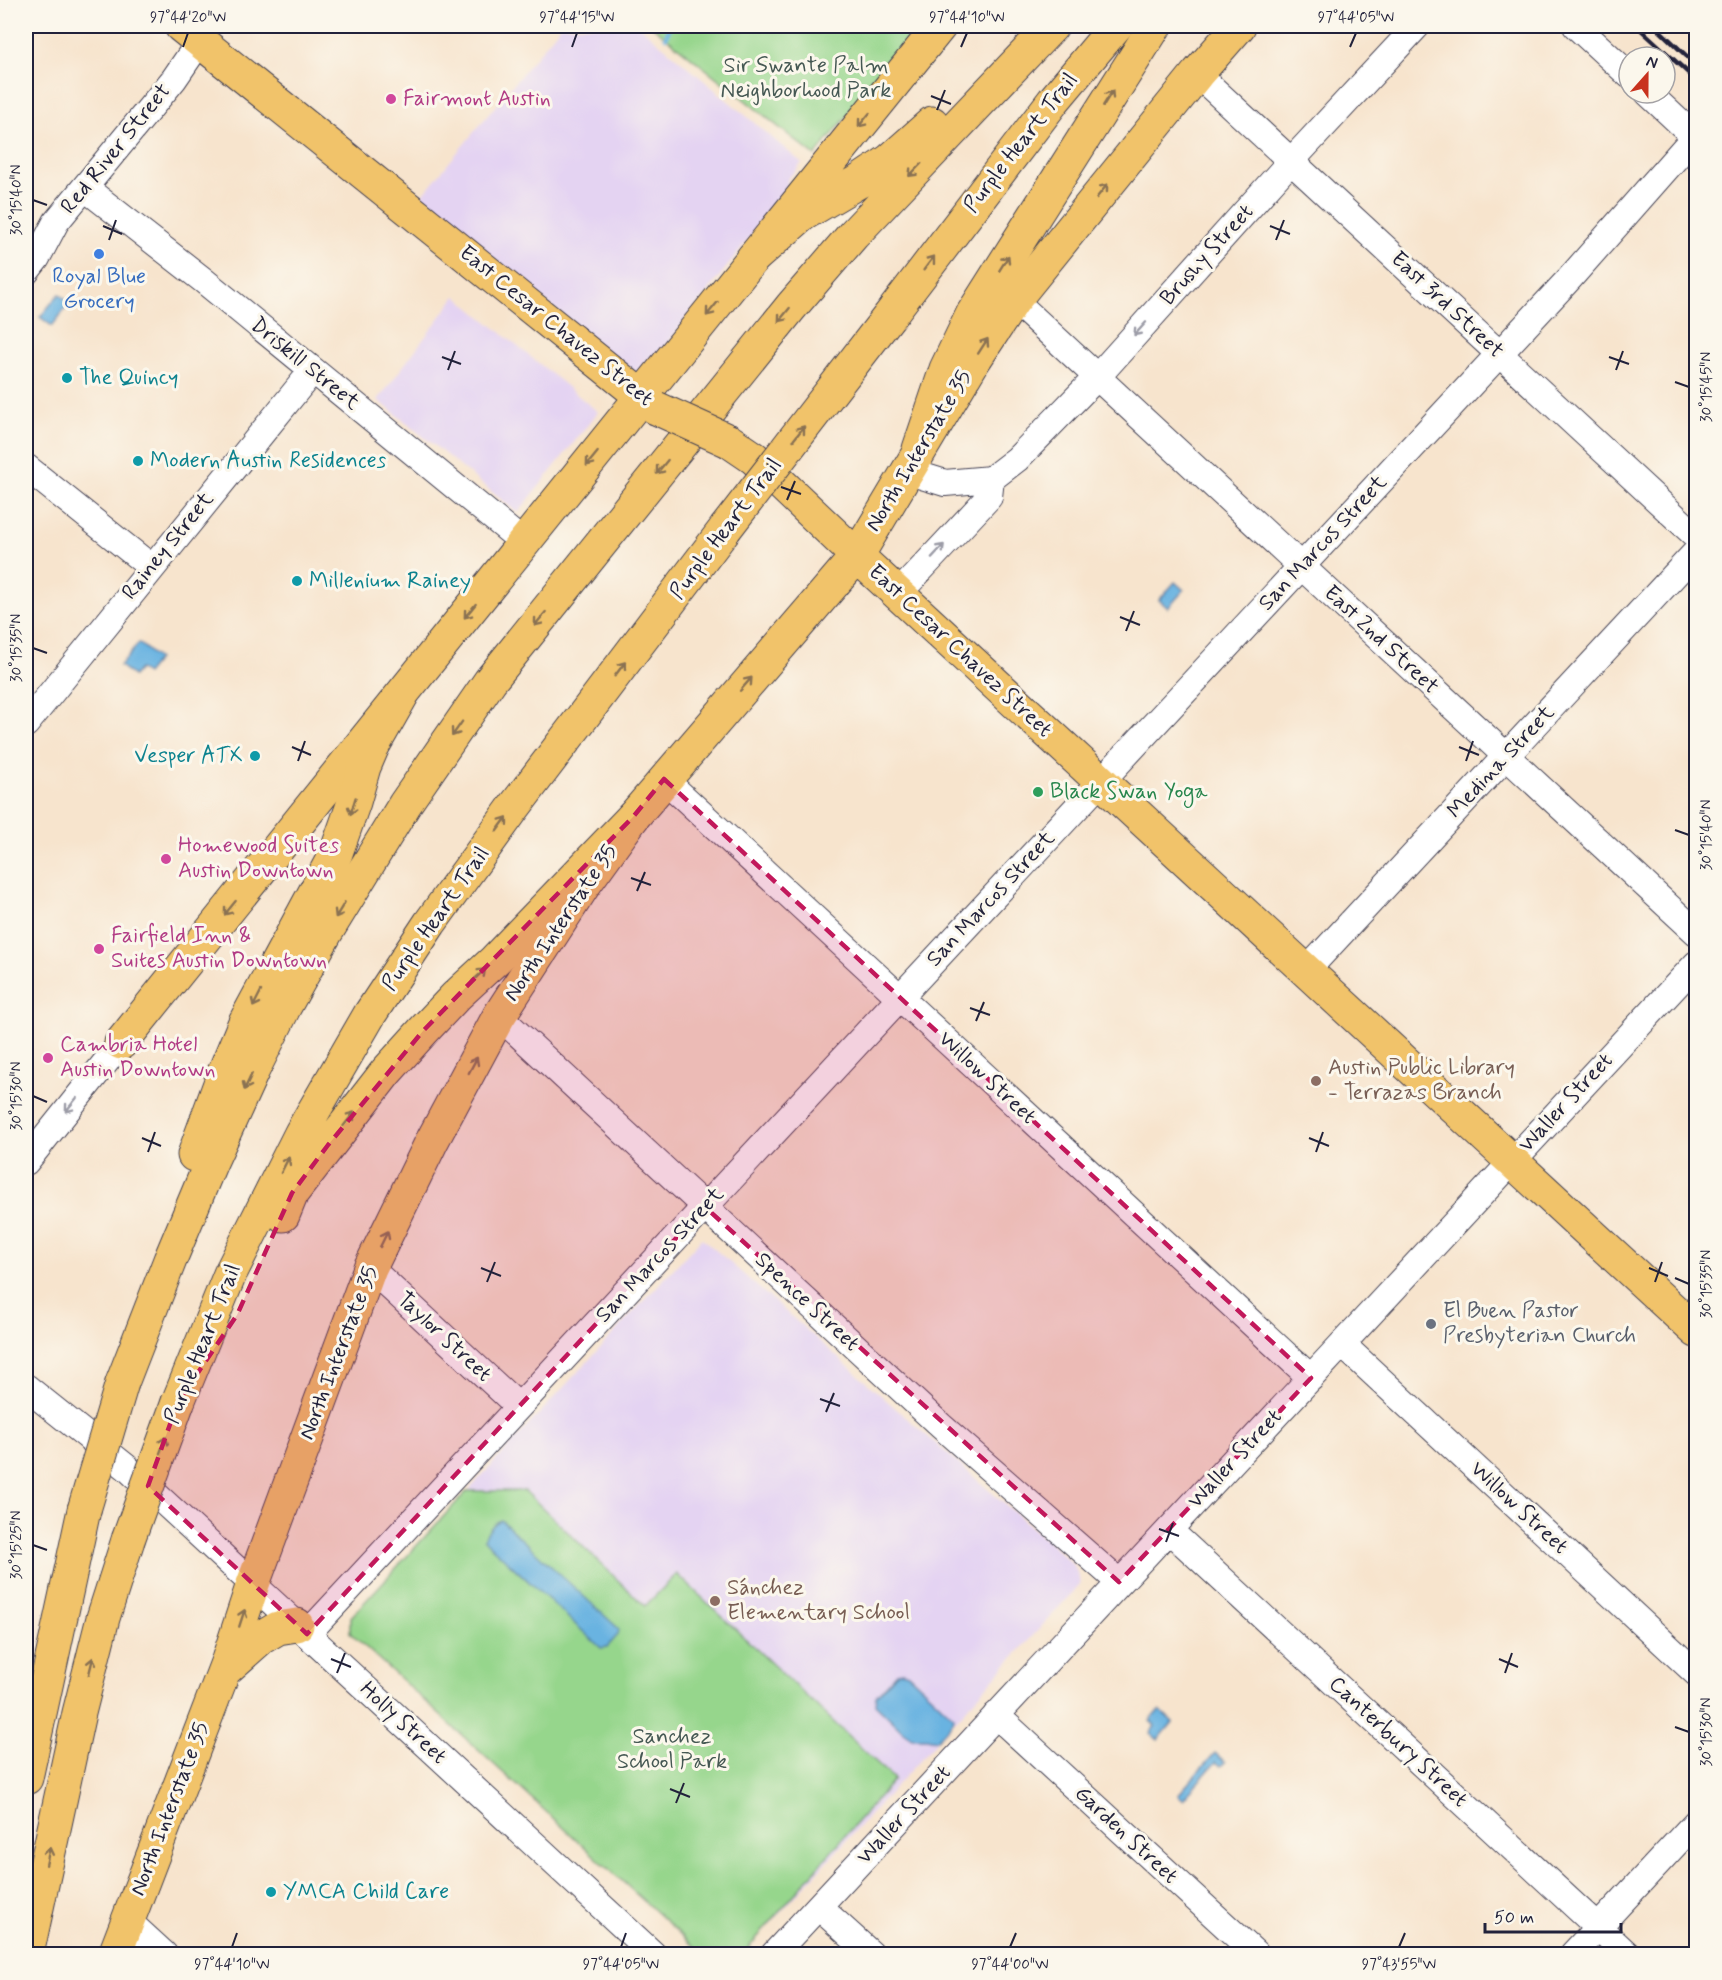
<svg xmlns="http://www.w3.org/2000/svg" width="1722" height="1980" font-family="Mynerve,sans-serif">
<rect width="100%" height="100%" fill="#fbf7ec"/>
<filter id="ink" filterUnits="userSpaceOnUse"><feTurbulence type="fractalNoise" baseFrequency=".0167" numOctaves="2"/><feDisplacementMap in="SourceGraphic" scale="12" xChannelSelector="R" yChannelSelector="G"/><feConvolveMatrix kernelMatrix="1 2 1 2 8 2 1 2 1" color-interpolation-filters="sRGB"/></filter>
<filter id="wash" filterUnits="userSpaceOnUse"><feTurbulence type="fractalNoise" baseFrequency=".008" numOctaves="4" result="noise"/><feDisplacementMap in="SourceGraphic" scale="24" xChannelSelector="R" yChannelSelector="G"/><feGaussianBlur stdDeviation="1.35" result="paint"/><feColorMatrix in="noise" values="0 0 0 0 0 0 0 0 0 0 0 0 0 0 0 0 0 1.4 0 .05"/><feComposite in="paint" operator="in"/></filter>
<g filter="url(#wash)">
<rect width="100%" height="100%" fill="#f7e4cd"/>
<path fill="#e4d3f2" d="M561 26H639L802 163 787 180 788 188 640 379 420 198Z
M456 296 598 412 518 513 378 400Z
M702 1238 1074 1565 1081 1583 743 1954H702L350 1633V1618Z"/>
<path fill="#96d68c" stroke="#5c7c64" stroke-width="1.5" d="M652 26H920L815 156Z
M467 1491H525L645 1606 677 1574 894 1779 743 1954H702L350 1633V1618Z"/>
<path fill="#69b3e1" stroke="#466a8e" stroke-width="1.5" d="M59 294 70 303 52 326 40 317Z
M1175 582 1184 590 1168 608 1159 600Z
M139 643 158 659 146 674 139 669 133 676 120 666Z
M501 1520 619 1629 618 1635 607 1647 601 1648 486 1542 484 1539C487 1532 494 1522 501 1520Z
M902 1672 908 1674 954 1717 953 1722 937 1740 926 1738H912L906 1734 875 1704 876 1696 897 1673Z
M1160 1710 1173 1722 1158 1740 1150 1733 1155 1726 1150 1721Z
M1215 1753 1225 1762 1221 1766 1216 1762 1183 1799 1178 1795Z"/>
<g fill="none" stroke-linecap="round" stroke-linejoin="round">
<path stroke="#69b3e1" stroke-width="5" d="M666 37 670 26"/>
</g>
</g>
<g filter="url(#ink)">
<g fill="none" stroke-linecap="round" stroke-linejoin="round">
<defs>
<path id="minor" d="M1576 26 1629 75
M1197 74 1696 536
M1648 93 1696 138
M85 188 203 280 524 543
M26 272 37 258 56 222 174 79 200 41
M1014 300 1696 932
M26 467 151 567
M906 471 945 483 991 479 1017 459 1098 376 1281 172 1417 26
M898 594 989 497 991 479
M26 724 313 370
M664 779 1311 1378
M1306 971 1696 552
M499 1016 941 1426 1119 1582
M26 1162 121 1043
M370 1268 518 1406
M1342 1344 1696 1673
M26 1387 126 1467 653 1954
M1169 1530 1627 1954
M307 1634 1570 278 1696 135
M996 1715 1256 1954
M819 1907 871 1954
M128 1921 164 1954
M774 1954 1696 964
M1573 1954 1696 1822"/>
<path id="major" d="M181 26 656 408
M729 441 754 458 857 556 1696 1331
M121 1043 940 26
M225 1670 261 1638 278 1628 297 1625
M115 1954 228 1660 253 1584 370 1268 432 1141 499 1016 584 885 633 817 857 556 973 362 1014 300 1197 74 1239 26"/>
<path id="highway" d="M753 258 802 215 858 182 889 161 932 123
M894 310 1054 100 1116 26
M919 449 946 369 973 313 1155 26
M194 1155 225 1070 245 1022 336 853 354 802 364 767 373 746 402 695
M283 1215 292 1193 386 1072 423 1031 456 996 495 960 633 817
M122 1383 170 1260 211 1162 253 1070 285 1006 327 931 405 804 490 681 791 307 853 235 1052 26
M178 1402 230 1274 301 1133 370 1014 430 923 512 810 725 529
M26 1778 84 1510
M27 1954 79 1713 103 1618 128 1540"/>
</defs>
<use href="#minor" stroke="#423f51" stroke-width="28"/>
<use href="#major" stroke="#423f51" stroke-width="35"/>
<use href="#highway" stroke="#423f51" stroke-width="35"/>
<use href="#minor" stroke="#fff" stroke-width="26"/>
<use href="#major" stroke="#f1c36a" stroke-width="33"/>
<use href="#highway" stroke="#f1c36a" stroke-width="33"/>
<path stroke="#22223b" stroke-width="4.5" d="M1637 26 1696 80
M1655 26 1696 65"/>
<defs>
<path id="major-bridge" d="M656 408 729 441"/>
<path id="highway-bridge" d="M725 529 894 310
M84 1510 122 1383
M128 1540 178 1402"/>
</defs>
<use href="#major-bridge" stroke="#423f51" stroke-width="35" stroke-linecap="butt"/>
<use href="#highway-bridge" stroke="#423f51" stroke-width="35" stroke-linecap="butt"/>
<use href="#major-bridge" stroke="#f1c36a" stroke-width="33"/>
<use href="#highway-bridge" stroke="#f1c36a" stroke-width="33"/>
</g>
<defs><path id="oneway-shaft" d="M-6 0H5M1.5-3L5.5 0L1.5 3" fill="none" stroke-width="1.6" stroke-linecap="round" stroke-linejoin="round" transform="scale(1.5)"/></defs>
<g stroke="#8a7252">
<use href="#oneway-shaft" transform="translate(1108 98) rotate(-58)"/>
<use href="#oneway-shaft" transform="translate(864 120) rotate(129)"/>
<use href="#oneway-shaft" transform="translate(915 170) rotate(134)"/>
<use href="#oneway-shaft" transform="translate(1102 191) rotate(-51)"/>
<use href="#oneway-shaft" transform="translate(929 263) rotate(-53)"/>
<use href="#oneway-shaft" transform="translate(1004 263) rotate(-58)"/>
<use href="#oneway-shaft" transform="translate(712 309) rotate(129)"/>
<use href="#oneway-shaft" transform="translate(784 315) rotate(129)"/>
<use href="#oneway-shaft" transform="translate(983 346) rotate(-57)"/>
<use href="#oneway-shaft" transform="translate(799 433) rotate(-52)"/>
<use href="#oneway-shaft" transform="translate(592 459) rotate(129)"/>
<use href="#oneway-shaft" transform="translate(662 467) rotate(129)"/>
<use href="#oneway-shaft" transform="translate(470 611) rotate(129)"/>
<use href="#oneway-shaft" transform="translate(540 619) rotate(129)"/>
<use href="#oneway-shaft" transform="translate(620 669) rotate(-53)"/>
<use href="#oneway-shaft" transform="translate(746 684) rotate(-49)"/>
<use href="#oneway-shaft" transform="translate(457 729) rotate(125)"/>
<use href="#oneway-shaft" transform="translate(353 806) rotate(107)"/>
<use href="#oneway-shaft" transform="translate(502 824) rotate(-54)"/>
<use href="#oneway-shaft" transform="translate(230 908) rotate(129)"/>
<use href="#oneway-shaft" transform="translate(340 910) rotate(121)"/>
<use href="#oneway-shaft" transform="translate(479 975) rotate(-43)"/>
<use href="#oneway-shaft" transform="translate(257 999) rotate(117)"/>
<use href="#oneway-shaft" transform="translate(473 1065) rotate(-62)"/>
<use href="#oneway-shaft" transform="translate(248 1082) rotate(115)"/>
<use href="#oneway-shaft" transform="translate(349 1119) rotate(-52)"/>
<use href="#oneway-shaft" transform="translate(285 1165) rotate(-63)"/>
<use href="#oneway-shaft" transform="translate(384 1239) rotate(-64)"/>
<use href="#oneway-shaft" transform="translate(163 1445) rotate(-70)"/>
<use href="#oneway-shaft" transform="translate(242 1618) rotate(-72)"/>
<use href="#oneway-shaft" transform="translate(91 1666) rotate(-76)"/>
<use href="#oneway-shaft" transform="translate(48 1856) rotate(-78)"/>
</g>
<g stroke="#9c9ca7">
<use href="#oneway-shaft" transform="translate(1140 329) rotate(132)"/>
<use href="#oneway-shaft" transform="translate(938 551) rotate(-47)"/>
<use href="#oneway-shaft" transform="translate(71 1105) rotate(129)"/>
</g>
</g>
<path fill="#c2185b" fill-opacity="0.2" stroke="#c2185b" stroke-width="4.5" stroke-dasharray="12 8" stroke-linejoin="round" d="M664 779 1311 1378 1119 1582 705 1207 307 1634 148 1486 178 1402 237 1315 292 1193 328 1145 423 1031 633 817Z"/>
<path fill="none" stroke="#22223b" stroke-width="2" d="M183 47 188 33M572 47 577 33M961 47 967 33M1350 47 1356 33M931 96 951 104M937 110 945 90M33 200 47 205M103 226 122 234M1270 226 1290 234M109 240 116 220M1276 240 1284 220M442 357 461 364M1609 357 1629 364M448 370 455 351M1616 370 1623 351M1675 382 1689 387M781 487 801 494M787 500 795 481M1120 617 1140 625M1126 631 1134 611M33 648 47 653M292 747 311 755M1459 747 1479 755M298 761 305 741M1466 761 1473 741M1675 830 1689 835M631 878 651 885M637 891 645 872M970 1008 990 1015M976 1021 984 1002M33 1096 47 1102M142 1138 161 1146M1309 1138 1329 1146M148 1152 155 1132M1316 1152 1323 1132M481 1268 501 1276M1649 1268 1668 1276M1675 1278 1689 1284M487 1282 495 1262M1655 1282 1662 1262M820 1399 840 1406M826 1412 834 1393M1159 1529 1179 1536M1166 1542 1173 1523M33 1545 47 1550M331 1659 351 1667M1499 1659 1518 1667M337 1673 345 1653M1505 1673 1512 1653M1675 1727 1689 1732M670 1789 690 1797M676 1803 684 1783M232 1947 237 1933M621 1947 626 1933M1010 1947 1016 1933M1399 1947 1405 1933"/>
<g fill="#d1479c" stroke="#fbf7ec" stroke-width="2">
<circle cx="391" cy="99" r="6"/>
<circle cx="166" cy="859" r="6"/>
<circle cx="99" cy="949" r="6"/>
<circle cx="48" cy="1058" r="6"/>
</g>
<circle fill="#3f7fe0" stroke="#fbf7ec" stroke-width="2" cx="99" cy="254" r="6"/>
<g fill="#0f9aa8" stroke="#fbf7ec" stroke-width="2">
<circle cx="67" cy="378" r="6"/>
<circle cx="138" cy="461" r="6"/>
<circle cx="297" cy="581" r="6"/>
<circle cx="255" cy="756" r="6"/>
<circle cx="271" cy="1892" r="6"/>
</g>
<circle fill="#2e9e5b" stroke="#fbf7ec" stroke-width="2" cx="1038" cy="792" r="6"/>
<g fill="#8d6e63" stroke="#fbf7ec" stroke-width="2">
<circle cx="1316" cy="1081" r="6"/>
<circle cx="715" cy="1601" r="6"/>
</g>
<circle fill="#6b7280" stroke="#fbf7ec" stroke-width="2" cx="1431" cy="1324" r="6"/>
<g text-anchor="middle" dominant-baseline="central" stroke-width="6" stroke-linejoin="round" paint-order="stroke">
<g font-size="22" fill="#455853" stroke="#fbf7ec">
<text x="806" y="66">Sir Swante Palm<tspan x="806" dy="25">Neighborhood Park</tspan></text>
<text x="672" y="1737">Sanchez<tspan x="672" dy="25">School Park</tspan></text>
</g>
<g font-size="22" fill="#b23c85" stroke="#fbf7ec" text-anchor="start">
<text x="403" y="99">Fairmont Austin</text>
<text x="178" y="846">Homewood Suites<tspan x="178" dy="25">Austin Downtown</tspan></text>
<text x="111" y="936">Fairfield Inn &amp;<tspan x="111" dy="25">Suites Austin Downtown</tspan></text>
<text x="60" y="1045">Cambria Hotel<tspan x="60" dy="25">Austin Downtown</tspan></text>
</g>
<g font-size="22" fill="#22223b" stroke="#fbf7ec">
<text transform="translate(1021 143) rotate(-52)">Purple Heart Trail</text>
<text transform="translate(116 149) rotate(-51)">Red River Street</text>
<text transform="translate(1207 255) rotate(-48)">Brushy Street</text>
<text transform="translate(1447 305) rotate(43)">East 3rd Street</text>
<text transform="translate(556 326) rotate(39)">East Cesar Chavez Street</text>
<text transform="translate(305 364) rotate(39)">Driskill Street</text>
<text transform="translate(919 451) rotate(-59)">North Interstate 35</text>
<text transform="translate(726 529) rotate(-53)">Purple Heart Trail</text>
<text transform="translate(1323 543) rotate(-47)">San Marcos Street</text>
<text transform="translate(168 546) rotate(-51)">Rainey Street</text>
<text transform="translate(1381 640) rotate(43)">East 2nd Street</text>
<text transform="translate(960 651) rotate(43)">East Cesar Chavez Street</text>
<text transform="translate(1501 762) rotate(-47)">Medina Street</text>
<text transform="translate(991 899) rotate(-47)">San Marcos Street</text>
<text transform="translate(436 919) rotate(-55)">Purple Heart Trail</text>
<text transform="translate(561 923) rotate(-56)">North Interstate 35</text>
<text transform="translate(987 1078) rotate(43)">Willow Street</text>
<text transform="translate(1566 1103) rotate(-47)">Waller Street</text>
<text transform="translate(660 1255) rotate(-47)">San Marcos Street</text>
<text transform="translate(807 1302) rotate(43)">Spence Street</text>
<text transform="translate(444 1337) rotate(43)">Taylor Street</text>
<text transform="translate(203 1344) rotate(-68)">Purple Heart Trail</text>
<text transform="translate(339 1353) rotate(-69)">North Interstate 35</text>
<text transform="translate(1235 1459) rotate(-47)">Waller Street</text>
<text transform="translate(1519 1508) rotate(43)">Willow Street</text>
<text transform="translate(403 1723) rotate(43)">Holly Street</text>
<text transform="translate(1398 1742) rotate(43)">Canterbury Street</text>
<text transform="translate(170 1809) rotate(-69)">North Interstate 35</text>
<text transform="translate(904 1815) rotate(-47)">Waller Street</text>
<text transform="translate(1126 1835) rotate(43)">Garden Street</text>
</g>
<g font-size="22" fill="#366cbe" stroke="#fbf7ec">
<text x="99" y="277">Royal Blue<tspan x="99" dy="25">Grocery</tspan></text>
</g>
<g font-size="22" fill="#0d838f" stroke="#fbf7ec" text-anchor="start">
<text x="79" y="378">The Quincy</text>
<text x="150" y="461">Modern Austin Residences</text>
<text x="309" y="581">Millenium Rainey</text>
<text x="243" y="756" text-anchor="end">Vesper ATX</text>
<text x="283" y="1892">YMCA Child Care</text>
</g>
<g font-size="22" fill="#27864d" stroke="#fbf7ec" text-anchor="start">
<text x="1050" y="792">Black Swan Yoga</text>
</g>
<g font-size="22" fill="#785e54" stroke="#fbf7ec" text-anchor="start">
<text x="1328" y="1068">Austin Public Library<tspan x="1328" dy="25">- Terrazas Branch</tspan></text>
<text x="727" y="1588">Sánchez<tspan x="727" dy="25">Elementary School</tspan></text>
</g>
<g font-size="22" fill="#5b616d" stroke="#fbf7ec" text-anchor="start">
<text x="1443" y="1311">El Buen Pastor<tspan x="1443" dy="25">Presbyterian Church</tspan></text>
</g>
</g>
<rect width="1722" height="1980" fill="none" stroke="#fbf7ec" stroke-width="66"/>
<g transform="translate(1647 75) rotate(21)"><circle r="28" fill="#fbf7ec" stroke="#a4a2a5" stroke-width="1.5"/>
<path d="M0-4.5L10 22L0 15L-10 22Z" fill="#c8321e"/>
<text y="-9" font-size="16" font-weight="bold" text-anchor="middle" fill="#22223b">N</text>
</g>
<path d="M1485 1923v9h136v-9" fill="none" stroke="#22223b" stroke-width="3"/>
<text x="1494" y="1923" font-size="18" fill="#22223b" stroke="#fbf7ec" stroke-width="4.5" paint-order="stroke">50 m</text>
<rect x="33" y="33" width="1656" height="1914" fill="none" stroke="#22223b" stroke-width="2"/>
<g font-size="15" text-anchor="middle" fill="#22223b">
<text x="188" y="22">97°44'20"W</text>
<text x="577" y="22">97°44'15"W</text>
<text x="967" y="22">97°44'10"W</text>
<text x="1356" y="22">97°44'05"W</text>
<text transform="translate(16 200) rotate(-90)" y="5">30°15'40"N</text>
<text transform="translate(1706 387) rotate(-90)" y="5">30°15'45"N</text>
<text transform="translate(16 648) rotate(-90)" y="5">30°15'35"N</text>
<text transform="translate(1706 835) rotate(-90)" y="5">30°15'40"N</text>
<text transform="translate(16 1096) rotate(-90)" y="5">30°15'30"N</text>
<text transform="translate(1706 1284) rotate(-90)" y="5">30°15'35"N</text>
<text transform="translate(16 1545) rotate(-90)" y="5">30°15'25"N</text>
<text transform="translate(1706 1732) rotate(-90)" y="5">30°15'30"N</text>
<text x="232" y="1969">97°44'10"W</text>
<text x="621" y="1969">97°44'05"W</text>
<text x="1010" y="1969">97°44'00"W</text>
<text x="1399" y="1969">97°43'55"W</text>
</g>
</svg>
